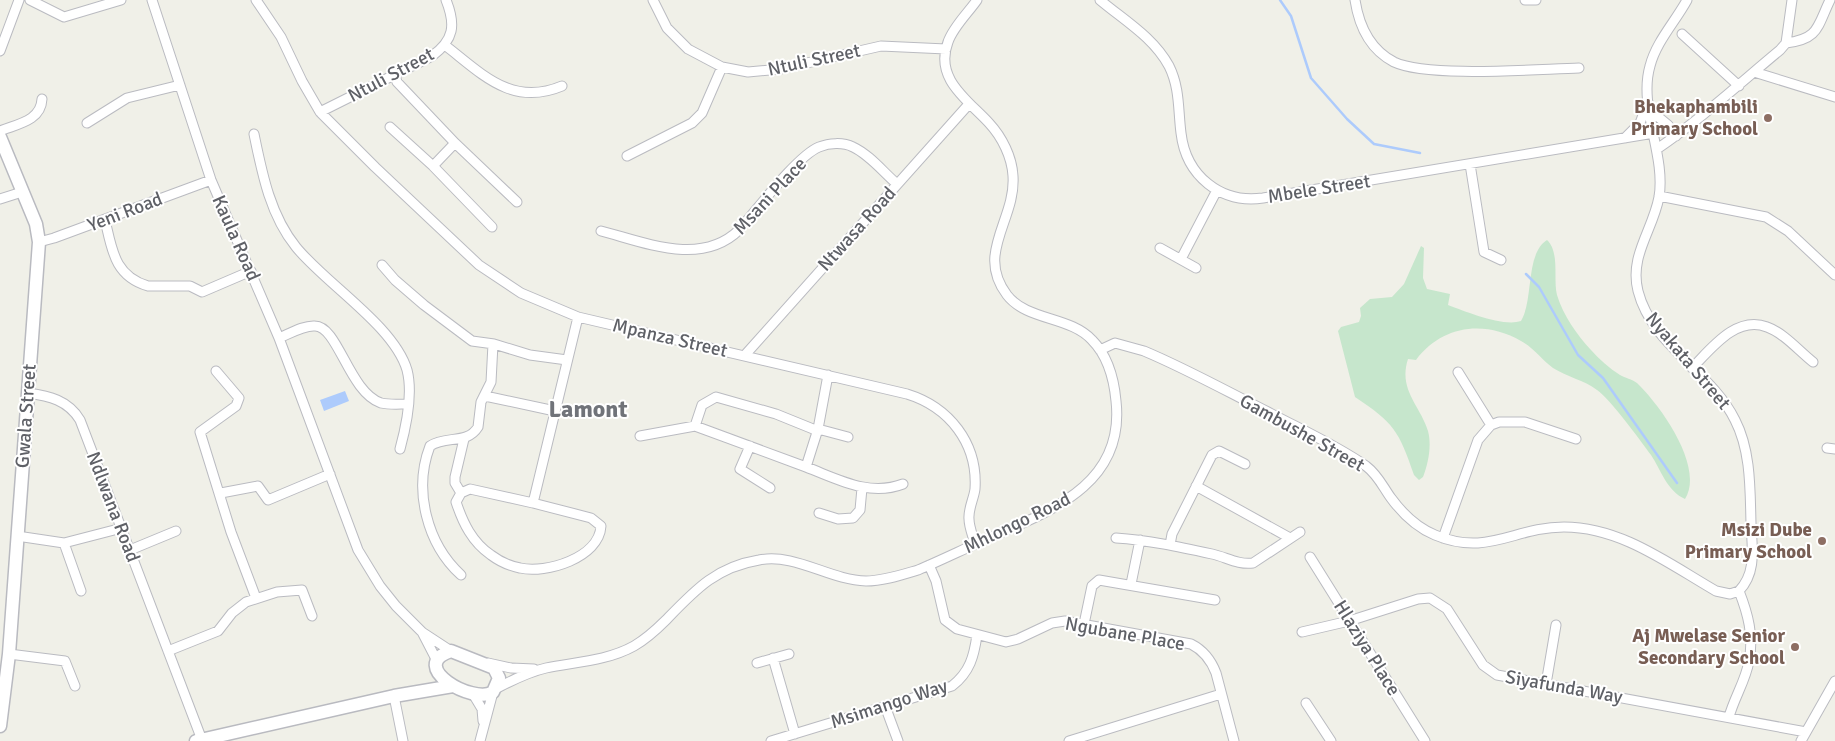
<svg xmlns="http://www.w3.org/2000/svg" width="1835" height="741" font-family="Signika,sans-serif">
<rect width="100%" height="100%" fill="#f0f0e8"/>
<path fill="#c6e6cc" d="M1547 240C1560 252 1553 279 1557 295 1563 315 1577 335 1591 350 1599 359 1609 368 1620 375 1625 378 1632 379 1637 383 1660 405 1705 467 1685 499 1667 491 1661 470 1651 455 1640 440 1610 399 1597 390 1584 380 1567 377 1553 368 1542 360 1534 348 1521 341 1485 320 1442 325 1416 360L1408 359C1398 390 1420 405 1428 431 1432 446 1428 464 1423 477L1419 480 1414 475C1399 431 1394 423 1355 397L1338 331 1341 327 1359 322 1361 316 1360 308 1370 299 1392 297 1404 284 1421 246 1424 248 1423 278 1427 289 1450 294 1448 305C1467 312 1503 327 1521 321 1534 299 1525 254 1547 240Z"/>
<path fill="#adcbfc" d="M345 391 349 401 324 411 320 400Z"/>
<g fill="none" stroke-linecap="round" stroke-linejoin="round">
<path stroke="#adcbfc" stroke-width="2.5" d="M1280 0 1291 16 1311 78 1347 119 1374 144 1420 153
M1526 274 1539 287 1578 355 1603 378 1677 483"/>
<defs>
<path id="street" d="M30 0 64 17 121 0
M152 0 211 180 279 338 358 550 380 586 396 606 422 632 451 651
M256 0 281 37 302 81 320 112 375 167 479 265 521 293 578 317 907 394C949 407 978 443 975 489 974 498 968 509 969 519 969 527 973 536 975 544
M653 0 667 28 688 49 722 67 748 72 781 69 881 46 946 49
M1100 0C1125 21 1153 37 1169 66 1180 88 1178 110 1181 133 1186 176 1221 204 1263 198L1654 133
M1355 0C1359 26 1369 49 1394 62 1428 78 1537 69 1579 68
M1525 0H1536
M1687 0C1675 22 1656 42 1650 66 1638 107 1666 155 1659 197 1653 230 1629 256 1638 291 1652 346 1711 371 1735 420 1751 451 1750 489 1751 523 1752 548 1757 572 1739 591 1748 614 1754 636 1749 661 1746 680 1734 698 1729 717
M1682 34 1739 86
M1786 43C1819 39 1817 27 1830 0
M446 46C482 74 512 107 562 86
M0 51 19 0
M1754 72 1835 97
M395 75 397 82 455 143 517 202
M1651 111 1668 125 1676 136
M320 112 432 56C454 40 456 25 446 0
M87 123 127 98 180 85
M390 127 433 166
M0 131C17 124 41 121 42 99
M254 134C262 173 270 215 296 247 326 284 394 326 407 370 413 393 406 427 400 449
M1625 138 1640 123 1648 102
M455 143 433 166 492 227
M1657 149C1701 119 1739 84 1780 50L1786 43 1792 0
M627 156 692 123 702 113 722 67
M1470 164 1484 252 1501 260
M1659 196 1766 217 1788 231 1835 275
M0 199 22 192
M105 220C112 249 114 276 148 286H190L202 292 251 271
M601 231C644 242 701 267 739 230 756 211 797 156 819 147 829 143 843 142 853 147 870 155 883 172 897 184
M39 242 54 238 211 180
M1160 248 1196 268
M1181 259 1216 192
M382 265 395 280 424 305 472 341 494 344 530 355 567 360
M279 338C289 334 304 325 315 326 338 326 349 392 381 403 390 405 399 404 408 404
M1100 350 1115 343 1144 351C1187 369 1228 392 1270 413 1302 430 1336 445 1366 466 1378 475 1383 487 1391 498 1402 513 1418 528 1435 535 1488 557 1514 527 1564 527 1621 527 1669 564 1716 591L1730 594 1739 591
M745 355 969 104
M1692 368C1711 349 1736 315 1767 327 1784 333 1799 351 1813 362
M216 371 239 398 236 406 200 432 231 532 256 598
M1458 372 1491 425
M828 375 818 429 806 467C838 479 869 497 903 484
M28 393C49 396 68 400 80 420L202 740
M485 396 555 411
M695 426 702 405 716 397 776 414 818 431
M818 429 848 437
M640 436 695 426 806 467
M750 446 740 469 770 488
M1827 448 1835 449
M1196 486 1290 538
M221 493 258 486 268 500 330 474
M461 493 455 483V477L464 439
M533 503 591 518 601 526C599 558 546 574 520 568 510 566 499 561 491 555 472 542 463 523 456 502L461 493 470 489 533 503 578 317
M819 513 838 519 853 518 860 510 862 488
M17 536 64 543 122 528
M1116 538C1148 540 1180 547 1212 554 1226 557 1238 565 1253 563L1300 532
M1443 538 1478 440 1491 425 1499 422H1525L1576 439
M64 543 81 591
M1170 545 1172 534 1212 455 1219 451 1245 464
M130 550 176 531
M1310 557 1425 741
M929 565 936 581 945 620 957 629 1006 642 1018 639 1052 623 1065 621 1191 644C1203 650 1211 660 1216 673L1234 741
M461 575C427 544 413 490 430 446 446 435 467 445 478 427L481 402 491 382 493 344
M1131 584 1140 540
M1084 624 1092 586 1099 580 1215 600
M422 632 437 661
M1302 632 1349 621 1418 599 1430 598 1447 609 1483 665 1497 675 1806 732
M168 651 218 631 232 613 246 602 277 592 302 590 312 616
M9 654 65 661 75 686
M773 658 795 734
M488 663 511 668 534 669
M757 663 789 654
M1546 684 1556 625
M497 688C513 680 528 672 546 668 575 662 607 661 634 646 646 639 656 630 666 620 695 590 716 567 759 560 796 553 829 580 866 581 883 581 901 575 918 570 944 559 970 546 996 535 1056 509 1125 481 1116 401 1114 379 1108 356 1092 340 1070 316 1027 321 1007 295 975 253 1016 220 1013 176 1012 157 1002 137 989 123 968 100 934 79 948 42 953 27 968 13 977 0
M473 694 482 709 483 721
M394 696 403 741
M1306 703 1331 741
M885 706 898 741
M480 741 493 692
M771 741 952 686C970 672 974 656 977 635
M1069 741 1221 694
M1801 741 1835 681"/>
<path id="secondary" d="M0 137 36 224 39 242 9 654 0 726
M451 651 494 668 499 678 493 692C473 705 406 666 451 651Z
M196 741 394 696 453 686"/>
</defs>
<use href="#street" stroke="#babbc1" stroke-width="11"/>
<use href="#secondary" stroke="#b9bac0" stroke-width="15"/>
<use href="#street" stroke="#fff" stroke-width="9"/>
<use href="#secondary" stroke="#fff" stroke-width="12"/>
</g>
<g fill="#8d6e63" stroke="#fff" stroke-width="2">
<circle cx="1768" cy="118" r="5"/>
<circle cx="1822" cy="541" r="5"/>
<circle cx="1795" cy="647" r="5"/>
</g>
<g text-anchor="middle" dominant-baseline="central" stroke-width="4" stroke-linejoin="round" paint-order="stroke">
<g font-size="19" fill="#5f6167" stroke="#fff">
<text transform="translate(814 60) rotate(-12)">Ntuli Street</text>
<text transform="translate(391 75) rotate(-28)">Ntuli Street</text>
<text transform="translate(1319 189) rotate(-9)">Mbele Street</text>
<text transform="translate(770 196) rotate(-47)">Msani Place</text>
<text transform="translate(125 212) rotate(-21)">Yeni Road</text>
<text transform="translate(857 229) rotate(-48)">Ntwasa Road</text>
<text transform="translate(236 238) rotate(66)">Kaula Road</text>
<text transform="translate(670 338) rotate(13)">Mpanza Street</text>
<text transform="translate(1688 361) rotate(50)">Nyakata Street</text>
<text transform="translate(26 416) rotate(-86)">Gwala Street</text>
<text transform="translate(1302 433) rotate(29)">Gambushe Street</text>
<text transform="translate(113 507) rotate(69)">Ndlwana Road</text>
<text transform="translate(1017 523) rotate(-26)">Mhlongo Road</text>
<text transform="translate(1125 634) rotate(10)">Ngubane Place</text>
<text transform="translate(1367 648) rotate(58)">Hlaziya Place</text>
<text transform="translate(1564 687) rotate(10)">Siyafunda Way</text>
<text transform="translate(889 704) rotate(-18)">Msimango Way</text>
</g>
<g font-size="19" font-weight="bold" fill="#785e54" stroke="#fff" text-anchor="end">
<text x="1758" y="107">Bhekaphambili<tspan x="1758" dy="22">Primary School</tspan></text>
<text x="1812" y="530">Msizi Dube<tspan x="1812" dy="22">Primary School</tspan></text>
<text x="1785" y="636">Aj Mwelase Senior<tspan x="1785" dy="22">Secondary School</tspan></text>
</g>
<g font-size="24" font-weight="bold" fill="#707379" stroke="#fff">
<text x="588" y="409">Lamont</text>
</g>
</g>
</svg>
